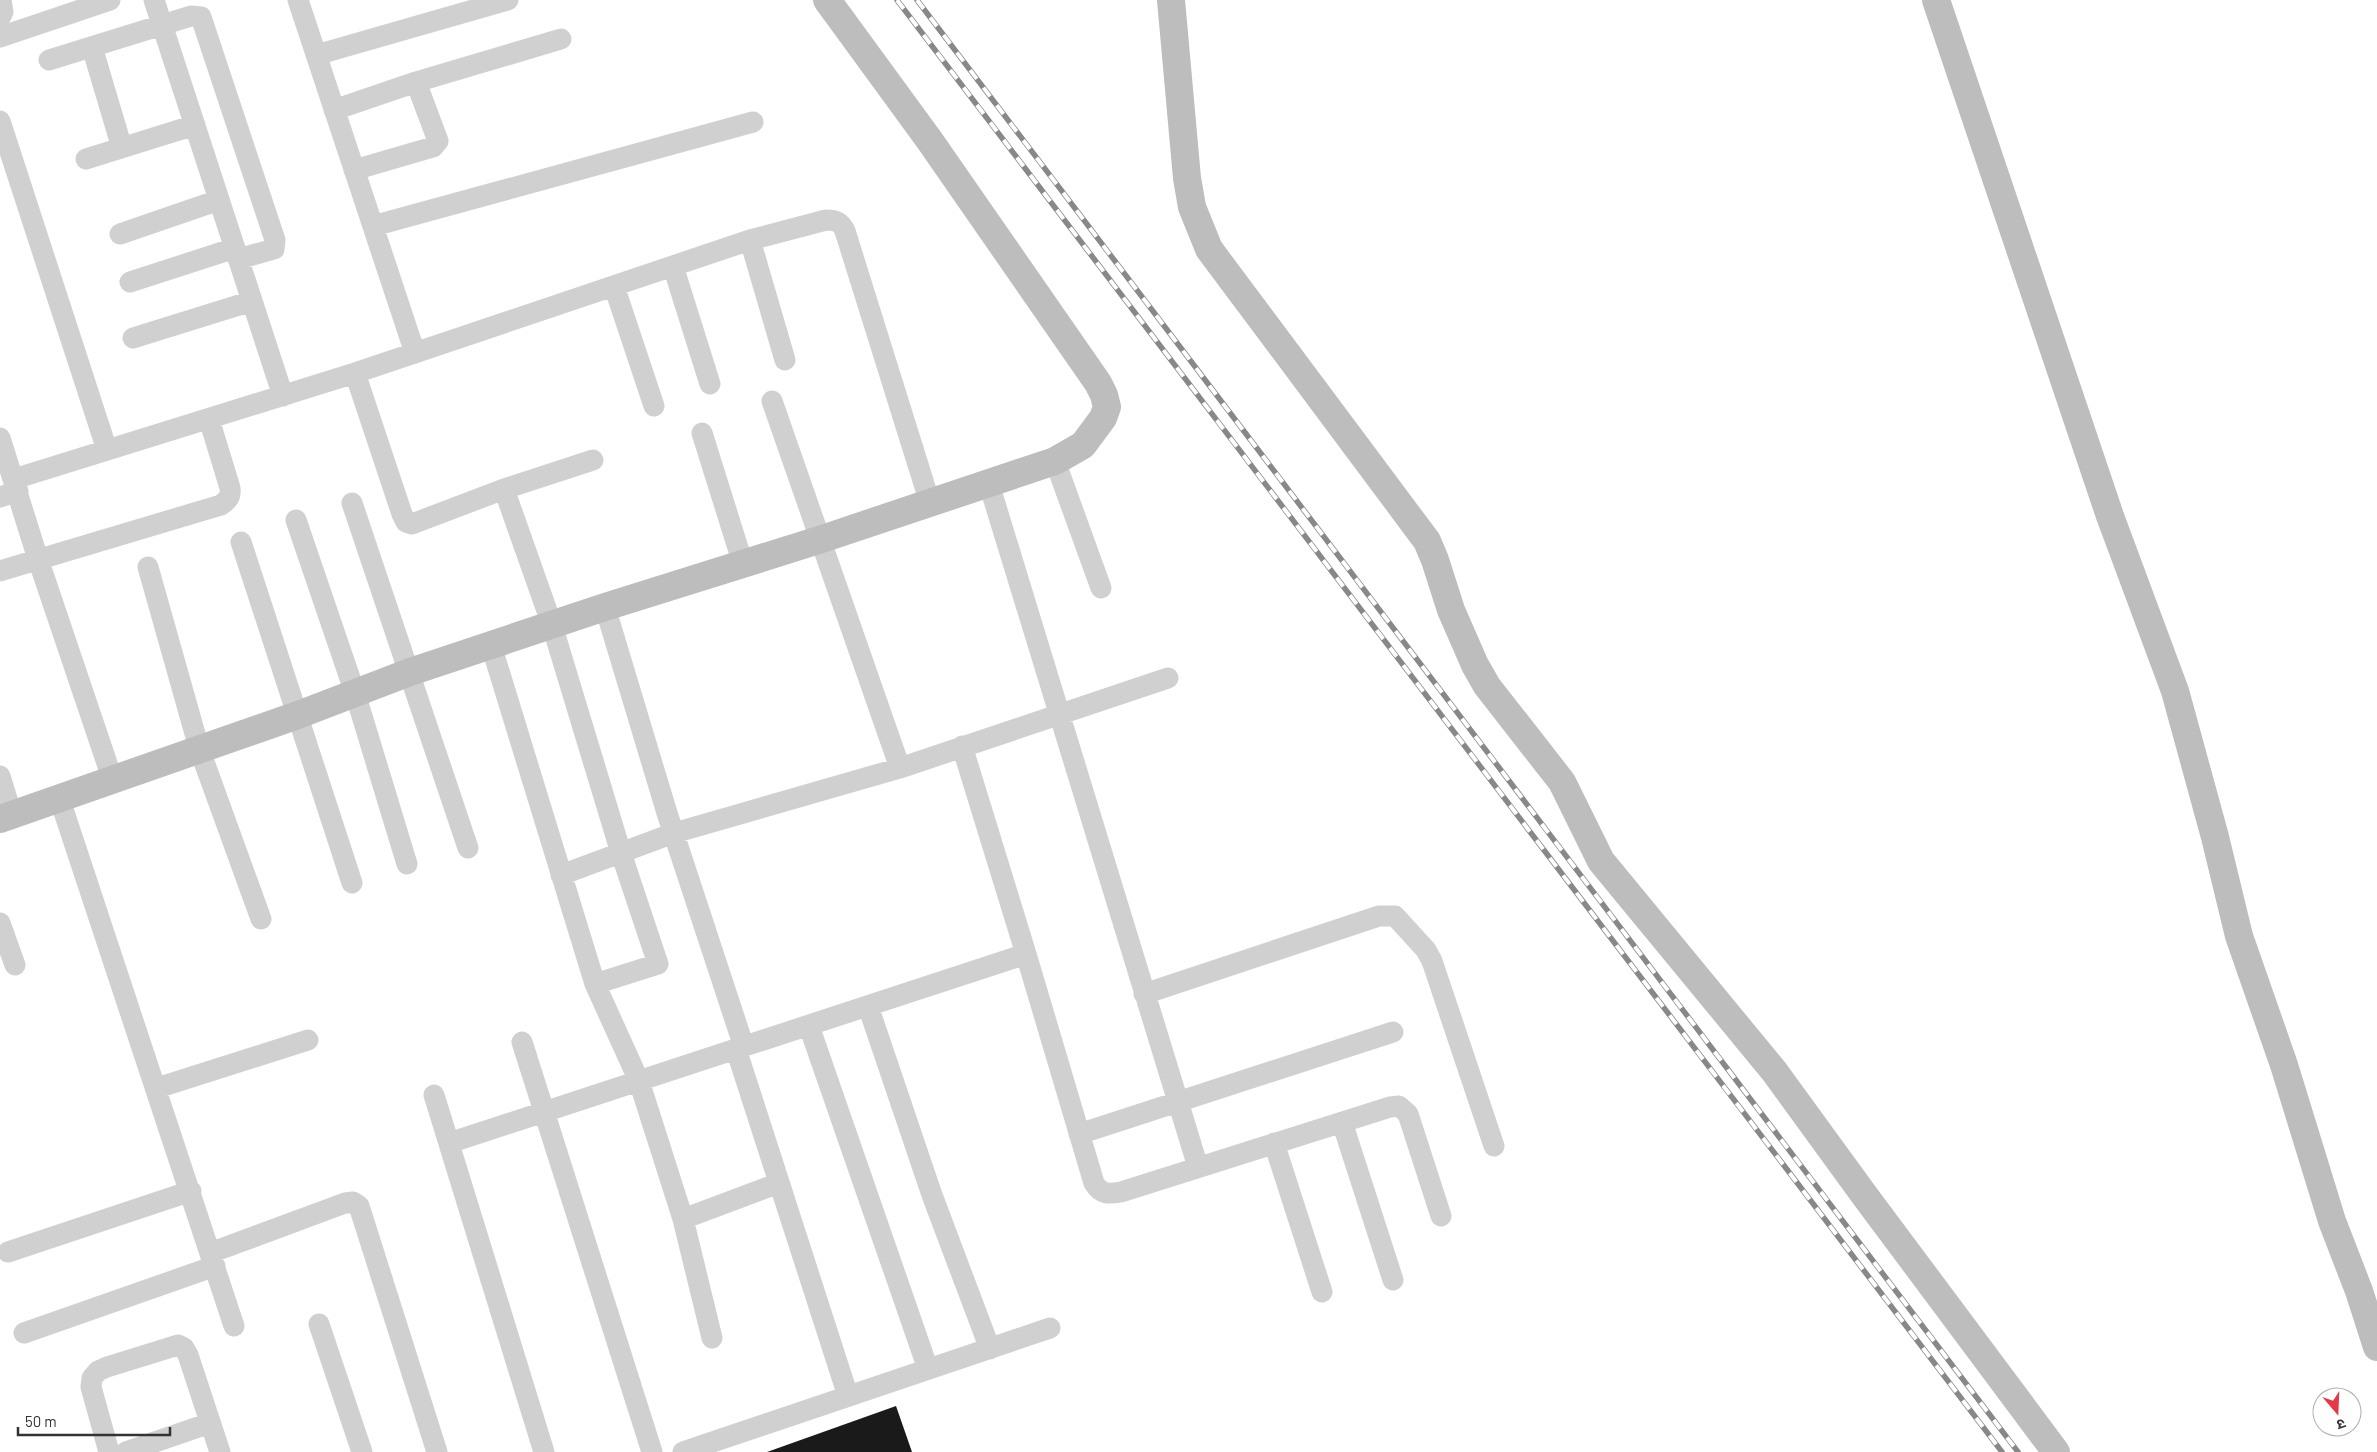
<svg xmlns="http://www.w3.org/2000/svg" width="2377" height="1452" font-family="Barlow,'Noto Sans Devanagari',sans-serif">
<rect width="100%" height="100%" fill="#fff"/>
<path fill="#1a1a1a" d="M896 1406 912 1452H767Z"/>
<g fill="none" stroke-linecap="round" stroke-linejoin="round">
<path stroke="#d0d0d0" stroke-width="21" d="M154 0 283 396
M298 0 415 353
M0 18 3 12 1 0
M0 37 110 0
M92 47 122 148
M316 55 508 0
M49 60 191 16 201 17 275 240 274 249 238 259
M334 110 416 82 561 39
M0 121 107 450
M86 159 195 125
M354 170 433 147 438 141 416 82
M373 226 753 122
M120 234 219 200
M750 240 785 360
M673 266 710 384
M130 282 235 248
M614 286 654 406
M133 338 252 301
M355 373 402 514 406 522 412 524 504 489 593 460
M772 401 900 768
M702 433 743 564
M0 438 38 559 113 781
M1055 461 1101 588
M14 479 355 373 750 240 826 220C836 220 841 222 845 231L930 503
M989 484 1198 1167
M504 489 552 625 621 853 658 964 595 984
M0 497 18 491
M352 503 468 848
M296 520 355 693 407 864
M241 542 352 883
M148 567 199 748 261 919
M0 571 221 505C228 500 231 497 230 488L209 419
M605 607 667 813 744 1047
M491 645 595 984 639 1081 683 1219 779 1183
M0 776 12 815
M60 800 234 1326
M561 875 674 833 900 768 1168 678
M0 923 15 965
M1026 954 1094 1183C1101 1195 1109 1194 1121 1192L1390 1107 1399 1106 1408 1114 1441 1216
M1144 994 1379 916H1395L1426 950 1432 961 1494 1146
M868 1006 932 1195 990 1349
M809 1026 928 1369
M522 1042 652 1452
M736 1049 848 1396
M157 1088 308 1040
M434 1095 544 1452
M1342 1122 1393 1280
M1079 1134 1393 1032
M449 1143 1026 954 962 746
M1274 1143 1322 1292
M683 1219 712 1338
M8 1252 191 1191
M210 1253 345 1203 353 1202 359 1206 437 1452
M319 1324 362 1452
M24 1333 215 1266
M109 1452 91 1387 92 1378 98 1371 107 1367 178 1345 184 1348 188 1355 220 1452
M126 1452 210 1423
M683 1452 1050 1328"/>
<path stroke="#bdbdbd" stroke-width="28" d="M1171 0 1187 178 1192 207 1209 249 1427 541 1435 560 1451 610 1475 665 1487 686 1562 782 1601 861 1774 1071 1865 1196 2056 1452
M1936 0 2110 516 2175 691 2215 837 2239 936 2284 1065 2332 1221 2359 1291 2377 1347
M0 819 298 715 410 672 605 607 819 540 1055 461 1083 445 1103 418 1107 407 1104 395 1098 383 930 141 827 0"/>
<defs>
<path id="rail" d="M897 0 2002 1452
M917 0 2018 1452"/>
</defs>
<use href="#rail" stroke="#888" stroke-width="5.5"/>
<use href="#rail" stroke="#fff" stroke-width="4" stroke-dasharray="11" stroke-linecap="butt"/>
</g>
<g transform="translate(2337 1412) rotate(161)"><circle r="24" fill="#ffffff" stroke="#adadad"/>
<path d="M0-4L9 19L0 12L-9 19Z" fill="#e63946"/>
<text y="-8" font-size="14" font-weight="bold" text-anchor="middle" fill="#333333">उ</text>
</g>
<path d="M18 1427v8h152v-8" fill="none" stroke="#333333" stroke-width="2.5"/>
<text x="25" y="1427" font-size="15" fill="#333333" stroke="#ffffff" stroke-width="4" paint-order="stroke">50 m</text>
</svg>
